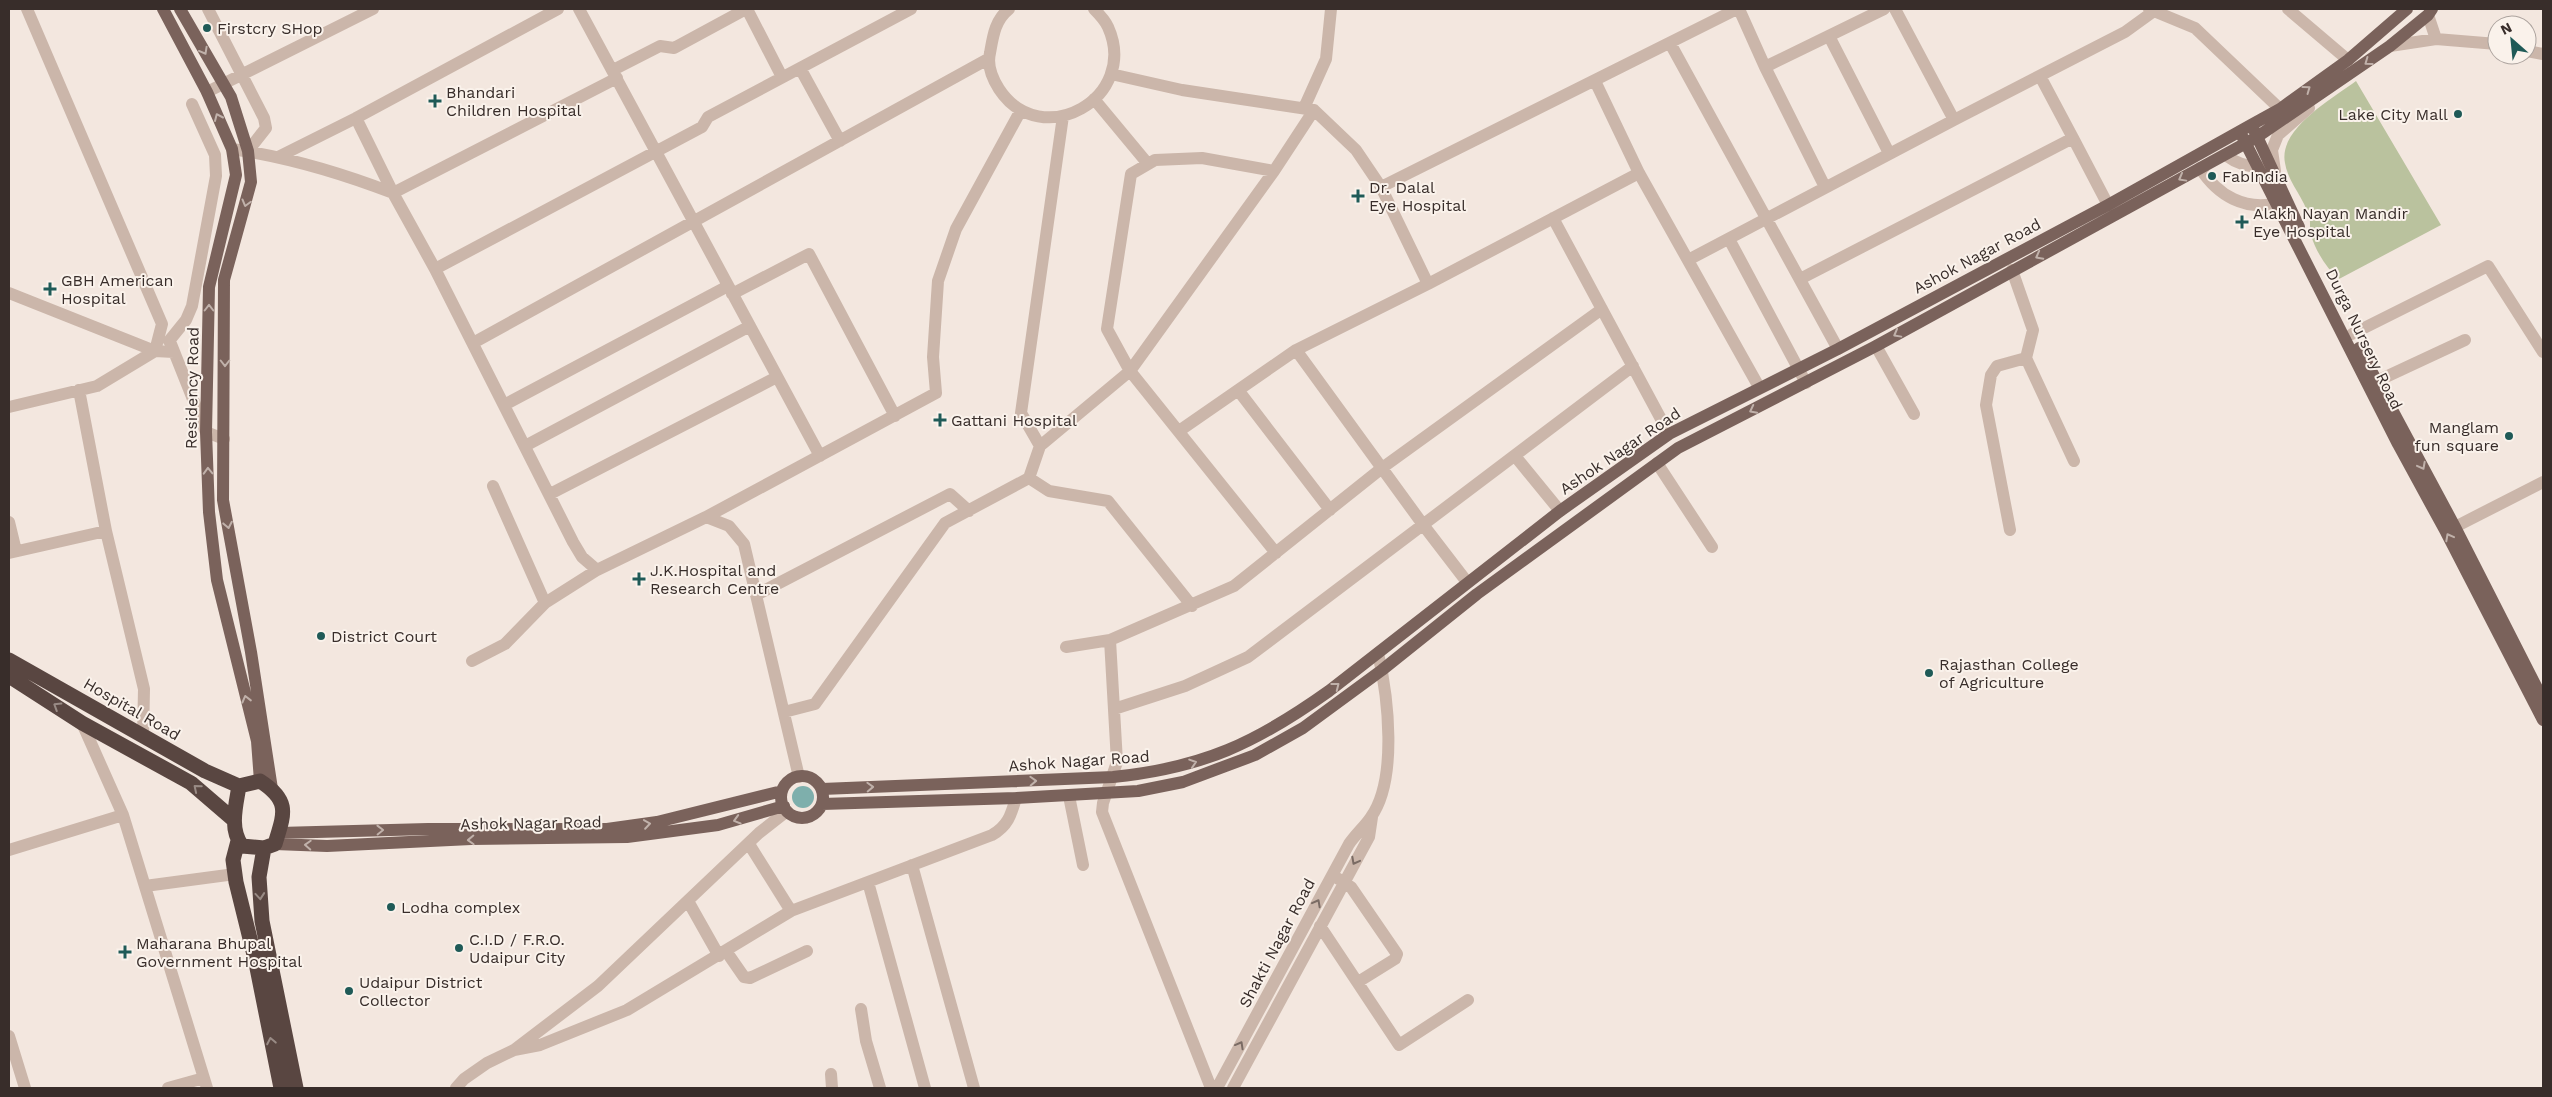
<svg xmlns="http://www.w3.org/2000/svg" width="2552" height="1097" font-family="'Work Sans',sans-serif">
<rect width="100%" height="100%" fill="#f3e7df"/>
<path fill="#bac29e" d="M2356 81 2441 225 2339 279C2327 269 2315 250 2311 235 2309 229 2311 222 2309 216 2304 198 2288 182 2285 163 2278 129 2332 99 2356 81Z"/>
<path fill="#7eafac" d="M792 797a11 11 0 1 1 22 0a11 11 0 1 1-22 0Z"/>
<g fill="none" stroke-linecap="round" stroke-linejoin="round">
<path stroke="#cbb6aa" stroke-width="12" d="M208 9 264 118 266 128 248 151
M579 9 820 456
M747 9 782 77
M1009 9C995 20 993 36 990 53 987 65 992 78 999 89 1041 153 1140 98 1108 27 1105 20 1099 14 1094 9
M1739 9 1765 67
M2149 9 2195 28 2280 109
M2288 9 2348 60
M2428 15 2436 39
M1829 36 1889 153
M1670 43 1838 349
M2390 46 2436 39 2497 44
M2527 51 2543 54
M800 68 840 141
M613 70 660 46 674 48 746 9
M1111 74 1182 90 1314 110
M2040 76 2073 138
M1595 81 1639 173 1759 387
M207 92 373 9
M1094 99 1148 164
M1304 108 1326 59 1331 9
M356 118 393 193 617 78
M1954 120 2125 32 2154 11
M232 149C287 157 341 173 393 193L435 269 573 542 582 557 597 570 706 517 729 526 744 544 799 777
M2225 155C2236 163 2246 167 2260 167
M278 157 356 118 558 9
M2200 168C2218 196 2245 211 2278 203
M1274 171 1202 158 1155 160 1131 174 1107 329 1130 371 1276 553
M2275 171 2272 150 2278 135 2309 108
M1381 187 1737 9
M1825 187 1765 67 1884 9
M1553 218 1669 434
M1729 239 1806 383
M1688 260 1954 120 1895 9
M435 269 702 127 708 117 911 9
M2012 270 2033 330 2026 358 2074 461
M1800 279 2073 138 2108 205
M1428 284 1639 173
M9 293 155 351 174 352
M732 294 809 254 895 416
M2352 334 2488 266 2543 352
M169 341 186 320 192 306 216 176 215 155 192 104
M473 343 988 59
M171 344 206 432 224 439
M1876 346 1914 414
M2377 381 2465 340
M1238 390 1330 510
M504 405 728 286
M9 407 97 386 155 351 162 324 27 9
M1179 431 1296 350
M525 446 750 326
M1040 446 1130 371 1274 171 1314 110 1356 150 1381 187 1428 284 1296 350 1424 526 1467 582
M1515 456 1560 511
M1657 463 1712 547
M1029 478 1049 491 1108 501 1192 606
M493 486 545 603 597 570
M550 494 777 377
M706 517 936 393 933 357 938 281 956 229 1021 110
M9 522 16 551
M2455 527 2543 482
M2010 530 1986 405 1991 375 1997 366 2026 358
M106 531 144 689 143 737
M9 553 106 531 79 390
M756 595 950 494 969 511
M1066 647 1110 640
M472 661 505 644 545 603
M1114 709 1185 686 1248 657 1633 366
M784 712 815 704 945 523 1029 478 1040 446 1021 413 1063 116
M1069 796 1083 865
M123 815 207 1088
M749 844 791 911
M9 850 123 815 82 723
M912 865 974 1088
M1337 878 1351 887 1397 954 1395 959 1358 982
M868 882 925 1088
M145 886 235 874
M688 901 719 956
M1320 926 1399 1045 1468 1000
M726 951 744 977 750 978 807 951
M861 1009 866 1041 880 1088
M9 1036 25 1088
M514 1050 540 1045 627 1010 791 911 992 835C1008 826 1011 815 1016 798
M831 1074 832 1088
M168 1088 204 1078
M456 1088 464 1079 487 1063 514 1050 598 986 759 833 787 811
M1211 1088 1102 812 1103 803 1117 762 1110 640 1234 586 1382 468 1602 309
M1217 1088 1349 844C1356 834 1365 826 1371 817 1398 779 1388 696 1378 653
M1233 1088 1369 837 1372 817"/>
<path stroke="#7a625b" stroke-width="12" d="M163 9 207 92 232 149 236 175 209 287 206 432 209 512 217 580 257 741 260 781
M180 9 231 97 248 151 251 182 224 280 223 500 251 652 272 789
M2254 130 2299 227
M2242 136 2398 444 2446 532 2543 720
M2359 348 2455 527 2543 700
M781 797a21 21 0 1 1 42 0a21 21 0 1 1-42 0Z
M822 789 1113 777C1203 768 1256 743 1329 691L1560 511 1669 434 1838 349 2108 205 2251 125 2280 109 2348 60 2407 9
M822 804 1016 798 1138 791 1183 782 1255 755 1303 728 1382 670 1477 594 1678 448 1876 346 2257 137 2390 46 2428 15 2432 9
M279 833 428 829H607L657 822 782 791
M275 844 327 846 471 839 627 837 718 825 784 806"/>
<path stroke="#594641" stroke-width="15" d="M9 660 205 771 239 786
M9 676 82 723 191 783 234 820
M260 781C291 801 284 814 275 844L264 848 242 846C229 829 236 805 239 786Z
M238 841 233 860 236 882 256 963 281 1088
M264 848 259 877 262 921 296 1088"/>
</g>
<defs><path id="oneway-chevron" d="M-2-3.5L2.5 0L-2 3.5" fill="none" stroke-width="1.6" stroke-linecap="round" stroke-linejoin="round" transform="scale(1.25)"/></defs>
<g stroke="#c0b1aa">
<use href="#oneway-chevron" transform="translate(204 51) rotate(61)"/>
<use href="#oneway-chevron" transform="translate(2368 62) rotate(144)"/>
<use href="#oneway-chevron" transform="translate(2307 89) rotate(-36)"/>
<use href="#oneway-chevron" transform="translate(218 117) rotate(-114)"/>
<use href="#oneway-chevron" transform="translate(2182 178) rotate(151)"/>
<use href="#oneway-chevron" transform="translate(246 203) rotate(105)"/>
<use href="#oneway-chevron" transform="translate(2039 256) rotate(152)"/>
<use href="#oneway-chevron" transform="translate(209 308) rotate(-90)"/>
<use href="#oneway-chevron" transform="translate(1897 334) rotate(151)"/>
<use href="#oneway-chevron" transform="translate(225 363) rotate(90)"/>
<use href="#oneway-chevron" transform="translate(1753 410) rotate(153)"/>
<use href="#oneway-chevron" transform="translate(2422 466) rotate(62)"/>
<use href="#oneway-chevron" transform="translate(208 471) rotate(-92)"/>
<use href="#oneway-chevron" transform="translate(228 525) rotate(79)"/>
<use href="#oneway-chevron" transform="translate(2449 537) rotate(-118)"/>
<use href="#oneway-chevron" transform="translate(1336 686) rotate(-38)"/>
<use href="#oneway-chevron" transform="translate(246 699) rotate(-104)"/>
<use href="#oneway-chevron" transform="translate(1193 763) rotate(-18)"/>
<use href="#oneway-chevron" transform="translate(1033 781) rotate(-2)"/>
<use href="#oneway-chevron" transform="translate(870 787) rotate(-2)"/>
<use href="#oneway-chevron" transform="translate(737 820) rotate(164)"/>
<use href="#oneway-chevron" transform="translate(647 824) rotate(-8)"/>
<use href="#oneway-chevron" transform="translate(380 830) rotate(-1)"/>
<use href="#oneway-chevron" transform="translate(471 840) rotate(178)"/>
<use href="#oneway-chevron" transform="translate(308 845) rotate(-177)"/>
</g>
<g stroke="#998b85">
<use href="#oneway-chevron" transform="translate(57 706) rotate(-148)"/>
<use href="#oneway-chevron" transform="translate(197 788) rotate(-140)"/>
<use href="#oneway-chevron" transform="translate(260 896) rotate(85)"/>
<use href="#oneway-chevron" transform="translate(271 1041) rotate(-101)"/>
</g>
<g stroke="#7a6b64">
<use href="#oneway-chevron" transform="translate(1355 861) rotate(118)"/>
<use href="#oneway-chevron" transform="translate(1317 903) rotate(-62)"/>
<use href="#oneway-chevron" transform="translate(1240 1045) rotate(-61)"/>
</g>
<g fill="#1f5a57" stroke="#faf2eb" stroke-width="2">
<circle cx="207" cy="28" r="5"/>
<path d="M432.5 93.5h5v5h5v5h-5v5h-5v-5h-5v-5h5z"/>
<circle cx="2458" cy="114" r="5"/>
<circle cx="2212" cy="176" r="5"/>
<path d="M1355.5 188.5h5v5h5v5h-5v5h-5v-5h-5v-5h5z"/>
<path d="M2239.5 214.5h5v5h5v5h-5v5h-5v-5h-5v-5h5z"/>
<path d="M47.5 281.5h5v5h5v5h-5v5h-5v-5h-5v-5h5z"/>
<path d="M937.5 412.5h5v5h5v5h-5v5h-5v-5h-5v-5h5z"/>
<circle cx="2509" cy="436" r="5"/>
<path d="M636.5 571.5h5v5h5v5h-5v5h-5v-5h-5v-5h5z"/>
<circle cx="321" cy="636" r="5"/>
<circle cx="1929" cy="673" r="5"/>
<circle cx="391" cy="907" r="5"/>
<circle cx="459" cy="948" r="5"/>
<path d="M122.5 944.5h5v5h5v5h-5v5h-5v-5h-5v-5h5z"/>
<circle cx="349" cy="991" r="5"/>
</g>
<g text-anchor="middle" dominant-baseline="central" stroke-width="4" stroke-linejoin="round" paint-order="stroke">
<g font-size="16" fill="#382d2a" stroke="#faf2eb" text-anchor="start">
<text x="217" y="28">Firstcry SHop</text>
<text x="446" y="92">Bhandari<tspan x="446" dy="18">Children Hospital</tspan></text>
<text x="2448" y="114" text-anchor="end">Lake City Mall</text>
<text x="2222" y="176">FabIndia</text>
<text x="1369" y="187">Dr. Dalal<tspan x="1369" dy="18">Eye Hospital</tspan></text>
<text x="2253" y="213">Alakh Nayan Mandir<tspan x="2253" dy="18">Eye Hospital</tspan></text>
<text x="61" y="280">GBH American<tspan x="61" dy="18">Hospital</tspan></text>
<text x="951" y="420">Gattani Hospital</text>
<text x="2499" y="427" text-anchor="end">Manglam<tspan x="2499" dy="18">fun square</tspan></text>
<text x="650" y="570">J.K.Hospital and<tspan x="650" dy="18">Research Centre</tspan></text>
<text x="331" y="636">District Court</text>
<text x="1939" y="664">Rajasthan College<tspan x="1939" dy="18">of Agriculture</tspan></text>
<text x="401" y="907">Lodha complex</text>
<text x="469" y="939">C.I.D / F.R.O.<tspan x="469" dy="18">Udaipur City</tspan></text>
<text x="136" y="943">Maharana Bhupal<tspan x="136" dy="18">Government Hospital</tspan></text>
<text x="359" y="982">Udaipur District<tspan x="359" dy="18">Collector</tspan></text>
</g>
<g font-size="16" fill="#382d2a" stroke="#faf2eb">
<text transform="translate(1977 256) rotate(-28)">Ashok Nagar Road</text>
<text transform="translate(2364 339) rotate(64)">Durga Nursery Road</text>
<text transform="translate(192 388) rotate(-89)">Residency Road</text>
<text transform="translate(1620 451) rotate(-34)">Ashok Nagar Road</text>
<text transform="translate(132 709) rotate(30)">Hospital Road</text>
<text transform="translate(1079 761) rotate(-4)">Ashok Nagar Road</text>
<text transform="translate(531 823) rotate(-1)">Ashok Nagar Road</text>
<text transform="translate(1277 943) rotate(-62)">Shakti Nagar Road</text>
</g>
</g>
<rect width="2552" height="1097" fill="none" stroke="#382d2a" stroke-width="20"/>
<g transform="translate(2512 40) rotate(333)"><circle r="24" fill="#faf2eb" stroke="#aca39e"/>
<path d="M0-4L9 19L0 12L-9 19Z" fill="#1f5a57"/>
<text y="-8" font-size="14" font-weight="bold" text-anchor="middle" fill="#382d2a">N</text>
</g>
</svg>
